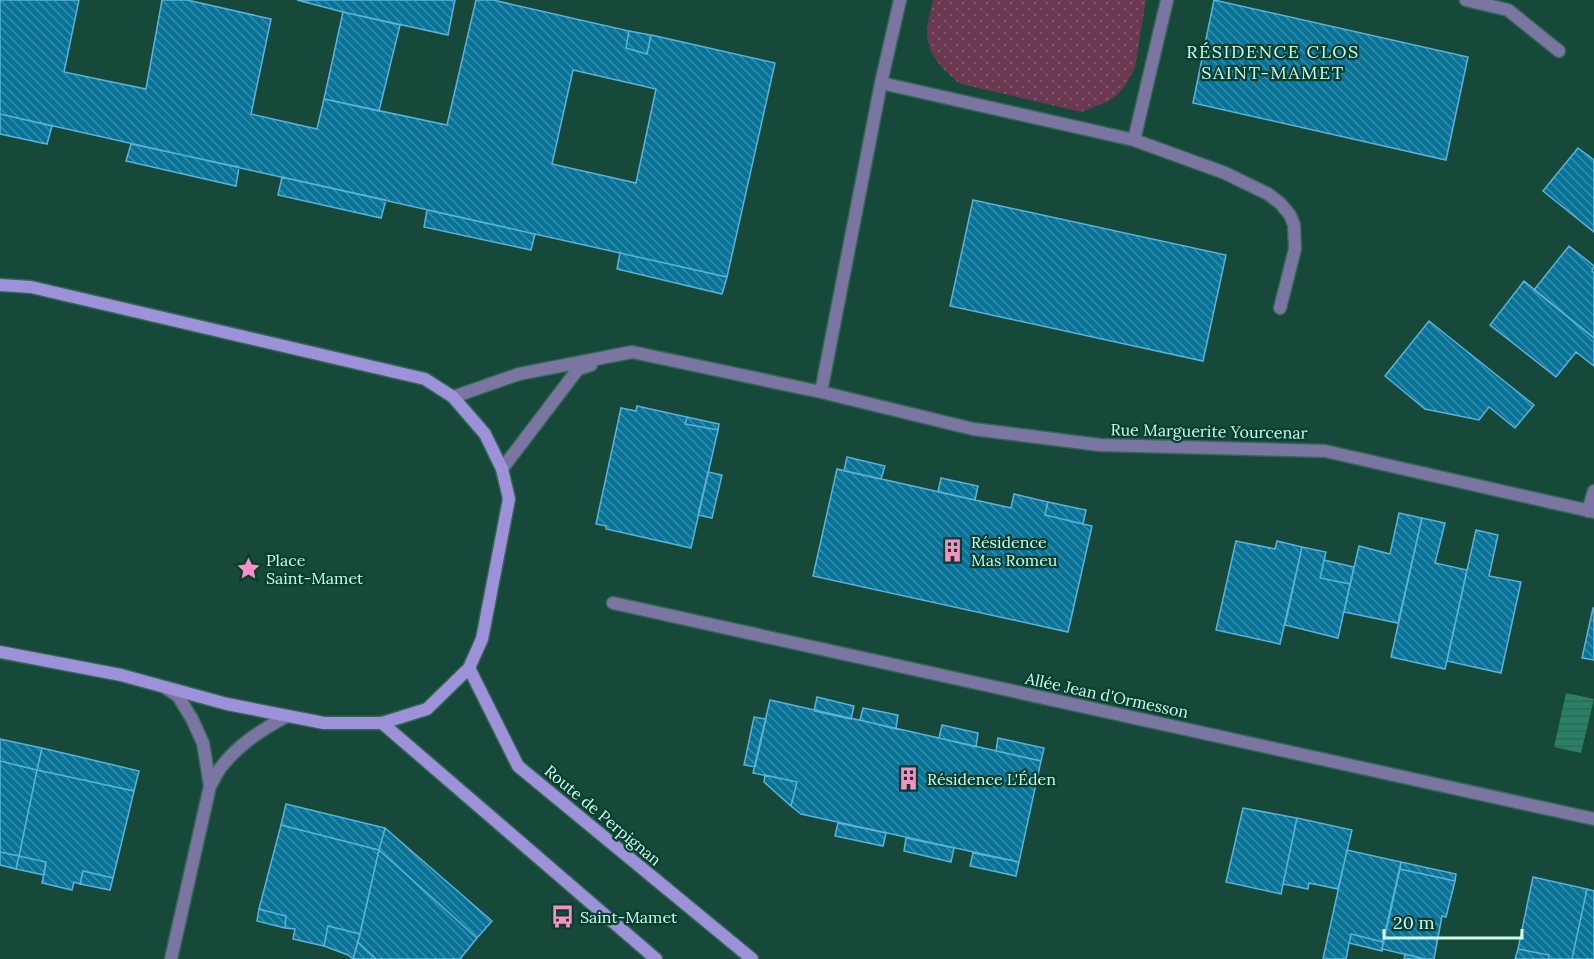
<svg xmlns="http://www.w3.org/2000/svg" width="1594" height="959" font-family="Lora,serif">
<defs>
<pattern id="grass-dots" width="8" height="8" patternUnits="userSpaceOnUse" patternTransform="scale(1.5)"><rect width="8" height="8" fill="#6a3951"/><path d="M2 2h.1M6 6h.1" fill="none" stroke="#7e576a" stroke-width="1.8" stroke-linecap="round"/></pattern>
<pattern id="water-rules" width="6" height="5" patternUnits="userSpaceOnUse" patternTransform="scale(1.5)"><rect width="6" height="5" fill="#288167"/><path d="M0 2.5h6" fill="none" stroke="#336656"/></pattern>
<pattern id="building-back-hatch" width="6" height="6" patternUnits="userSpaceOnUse" patternTransform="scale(1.5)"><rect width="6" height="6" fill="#097297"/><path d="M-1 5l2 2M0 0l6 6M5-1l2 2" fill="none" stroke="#378eab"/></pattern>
</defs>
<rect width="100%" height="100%" fill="#16493a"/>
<path fill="url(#grass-dots)" d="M933 0H1146L1135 67 1125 86 1117 95 1109 101 1081 112 961 84C945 73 927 54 927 33 927 23 931 10 933 0Z"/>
<path fill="url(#water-rules)" d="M1566 693 1594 699 1581 753 1554 747Z"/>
<path fill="url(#building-back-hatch)" stroke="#5cb2da" stroke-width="1.5" fill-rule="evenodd" d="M0 0H79L64 72 146 89 162 0H187L271 19 251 114 317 129 324 99 447 125 476 0H493L629 31 626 48 647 54 651 35 775 63 727 277 0 114ZM573 70 656 89 636 183 552 164Z
M297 0H455L448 35 343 12Z
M1214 0 1468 57 1446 160 1193 103Z
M343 12 400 25 379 111 324 99Z
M629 31 651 35 647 54 626 48Z
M0 114 52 126 47 144 0 134Z
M131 144 239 167 236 186 126 161Z
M1578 148 1594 160V232L1543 191Z
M282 177 386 200 381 218 278 195Z
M973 200 1226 255 1203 361 950 306Z
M427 210 535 234 531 250 424 227Z
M1569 246 1594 266 1592 271 1594 273V338L1534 290Z
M620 253 727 277 722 294 617 269Z
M1524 281 1594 338V366L1576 352 1556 377 1490 325Z
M1429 321 1534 405 1515 428 1489 407 1479 420 1425 409 1385 376Z
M637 406 687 417 685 424 718 430 691 548 606 529V526L596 524 621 408 636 411Z
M687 417 719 424 718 430 685 424Z
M847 457 885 466 881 479 844 471Z
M837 469 1011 508 1014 494 1048 502 1045 515 1092 526 1068 632 813 576Z
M708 472 722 475 712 518 698 515Z
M941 478 978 486 975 500 938 492Z
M1048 502 1086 510 1083 524 1045 515Z
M1399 513 1422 518 1398 623 1344 612 1359 546 1390 554Z
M1422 518 1445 523 1435 563 1467 570 1445 669 1391 657Z
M1476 530 1498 535 1489 576 1521 582 1501 673 1447 661Z
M1236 541 1275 549 1277 541 1302 547 1280 644 1216 630Z
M1302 547 1326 552 1320 578 1350 584 1338 638 1285 625Z
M1324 560 1354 567 1350 584 1320 578Z
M1593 608H1594V660L1582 658Z
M817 697 854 706 851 719 814 711Z
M770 700 1041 761 1019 862 801 814 791 806 797 782 753 773Z
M863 708 898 715 896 729 860 720Z
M754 717 766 719 755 767 744 765Z
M942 725 978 733 976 747 939 738Z
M998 738 1044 748 1041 761 996 751Z
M0 739 42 748 37 770 0 761Z
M42 748 139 771 134 791 37 770Z
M0 761 37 770 19 856 0 852Z
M37 770 134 791 113 878 83 871 80 884 74 882 72 890 42 883 46 862 19 856Z
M765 775 797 782 791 806 764 782Z
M286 804 385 828 379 850 281 825Z
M1243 808 1297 818 1281 894 1226 882Z
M1297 818 1352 830 1338 889 1309 883 1308 889 1283 884Z
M838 823 886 833 883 846 835 836Z
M281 825 379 850 360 934 328 926 324 946 293 939 295 929 285 928 286 916 259 909Z
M385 828 492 921 477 938 379 850Z
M906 838 954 848 951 862 904 851Z
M379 850 477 938 460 959H374L375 958 358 942Z
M1347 850 1401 862 1383 942 1351 934 1346 959H1323Z
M0 852 19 856 16 869 0 865Z
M973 853 1019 862 1016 876 970 866Z
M19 856 46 862 44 875 16 869Z
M1401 862 1456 874 1455 881 1400 869Z
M1400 869 1455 881 1446 917 1442 916 1434 959H1425L1382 949Z
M83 871 113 878 110 890 80 884Z
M1533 877 1587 889 1572 959H1549V955L1518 949Z
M1587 889 1594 891V959H1572Z
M259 909 286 916 285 928 257 921Z
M328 926 360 934 353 959 348 955 324 946Z
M1351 934 1383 942 1382 949V951L1349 943Z
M358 942 375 958 374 959H353Z
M1518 949 1549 955V959H1515Z
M1405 954 1425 959H1404Z"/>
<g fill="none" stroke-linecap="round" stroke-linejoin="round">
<defs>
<path id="pedestrian" d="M613 603 1594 819"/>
<path id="minor" d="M1466 0 1508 10 1559 51
M881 83 1134 140 1167 0
M1134 140 1225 173 1268 194 1280 203 1290 215 1294 225 1295 249 1280 308
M821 392 973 429 1100 445 1325 451 1594 512
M453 397 519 374 632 352 821 392 881 83 900 0
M502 469 578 369 591 365
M1588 511 1594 491
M166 688 178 696 192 719 203 743 210 786
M171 959 210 786C214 780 217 772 222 766 239 744 263 729 287 716"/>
<path id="secondary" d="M0 285 31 287 425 379 453 397 485 434 502 469 509 499 482 639 469 668 427 709 382 723H324L227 704 121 675 0 652
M469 668 518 766 752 959
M382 723 656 959"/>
</defs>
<use href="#pedestrian" stroke="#346656" stroke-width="15"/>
<use href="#minor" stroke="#346656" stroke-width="15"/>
<use href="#secondary" stroke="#346656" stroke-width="15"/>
<use href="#pedestrian" stroke="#7b75a2" stroke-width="12"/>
<use href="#minor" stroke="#7b75a2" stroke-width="12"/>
<use href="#secondary" stroke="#9d92d9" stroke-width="12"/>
</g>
<defs>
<symbol id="building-bare" viewBox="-9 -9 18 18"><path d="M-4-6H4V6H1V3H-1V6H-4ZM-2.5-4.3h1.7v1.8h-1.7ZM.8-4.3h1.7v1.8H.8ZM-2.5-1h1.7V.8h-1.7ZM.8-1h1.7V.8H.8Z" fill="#fb8fc4" stroke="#073f30" stroke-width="2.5" paint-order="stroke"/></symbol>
<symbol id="sight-bare" viewBox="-9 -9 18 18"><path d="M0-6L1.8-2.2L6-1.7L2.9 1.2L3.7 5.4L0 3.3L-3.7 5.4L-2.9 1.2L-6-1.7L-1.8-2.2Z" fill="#fb8fc4" stroke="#073f30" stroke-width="2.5" paint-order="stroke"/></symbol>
<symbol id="bus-bare" viewBox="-9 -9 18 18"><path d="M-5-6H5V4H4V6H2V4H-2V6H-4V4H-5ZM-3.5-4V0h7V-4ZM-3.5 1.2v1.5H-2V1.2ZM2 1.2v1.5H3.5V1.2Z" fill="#fb8fc4" stroke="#073f30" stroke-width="2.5" paint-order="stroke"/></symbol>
</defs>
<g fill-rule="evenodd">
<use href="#building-bare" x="936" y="534" width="33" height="33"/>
<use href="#sight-bare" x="232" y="552" width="33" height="33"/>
<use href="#building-bare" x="892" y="762" width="33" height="33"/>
<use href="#bus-bare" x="546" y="900" width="33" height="33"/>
</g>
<g text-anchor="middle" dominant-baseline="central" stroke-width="4.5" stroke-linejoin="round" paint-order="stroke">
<g font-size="16" fill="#d0fceb" stroke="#073f30">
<text transform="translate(1209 431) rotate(1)">Rue Marguerite Yourcenar</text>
<text transform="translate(1107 695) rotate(12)">Allée Jean d'Ormesson</text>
<text transform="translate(603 815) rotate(40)">Route de Perpignan</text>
</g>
<g font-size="16" fill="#d0fceb" stroke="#073f30" text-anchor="start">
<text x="971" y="542">Résidence<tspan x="971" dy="18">Mas Romeu</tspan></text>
<text x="266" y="560">Place<tspan x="266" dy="18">Saint-Mamet</tspan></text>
<text x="927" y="779">Résidence L'Éden</text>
<text x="580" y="917">Saint-Mamet</text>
</g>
<g font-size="18" letter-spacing="1.5" fill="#d0fceb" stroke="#073f30">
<text x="1273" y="51">RÉSIDENCE CLOS<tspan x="1273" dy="21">SAINT-MAMET</tspan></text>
</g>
</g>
<path d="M1384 929v9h138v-9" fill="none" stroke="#d0fceb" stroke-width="3"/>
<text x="1393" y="929" font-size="18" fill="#d0fceb" stroke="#073f30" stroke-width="4.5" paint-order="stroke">20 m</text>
</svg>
